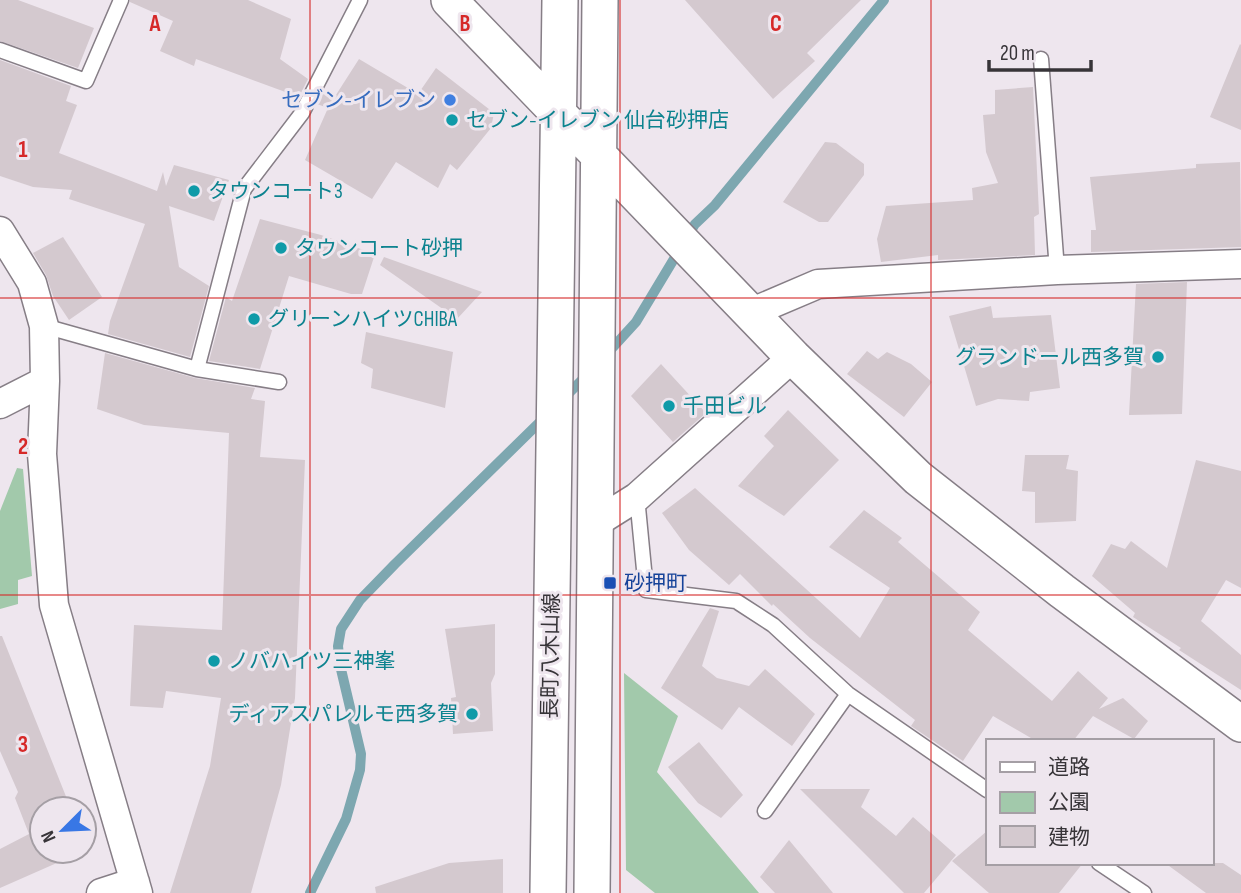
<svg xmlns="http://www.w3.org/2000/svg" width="1241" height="893" font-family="'Sofia Sans Condensed','Noto Sans JP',sans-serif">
<rect width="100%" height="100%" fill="#eee6ee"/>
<path fill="#a2c9ab" d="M17 468 23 469 32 576 18 580V604L0 609V511Z
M624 673 678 716 657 772 759 893H655L626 870Z"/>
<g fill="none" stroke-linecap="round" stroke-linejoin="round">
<path stroke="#7da7b0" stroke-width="10" d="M605 356 636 322 695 224 715 205 884 0
M563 399 589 373
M310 893 346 819 360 770 361 754 340 665 338 646 341 629 360 600 395 564 547 415"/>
</g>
<path fill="#d4c9cf" d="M0 0H18L94 28 78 68 0 41Z
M130 0H248L291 19 280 59 308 79 299 97 196 59 194 66 160 51 173 21 130 2Z
M685 0H861L807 53 815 61 773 99Z
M1240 44 1241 45V130L1210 117Z
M359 59 418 94 436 68 494 113 491 128 457 170 450 164 438 188 396 162 372 199 305 160 328 108 317 104 324 91 334 98Z
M0 60 71 86 66 101 77 105 59 153 157 191 163 172 166 186 174 165 229 180 214 221 169 206 179 267 209 286 190 357 108 334 110 321 145 224 69 199 72 190 33 187 0 176Z
M1033 87 1039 214 1034 217 1035 255 938 260V255L881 262 877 239 886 206 973 200 972 188 998 183 986 152 983 115 995 114V90Z
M825 142 836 143 864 164V175L828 222H819L783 202Z
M1240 162 1241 247 1091 252V230H1096L1090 177 1196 168V164Z
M260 219 321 235 375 254 362 294H351L289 276 260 369 209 361 226 297 232 301Z
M63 237 102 297 69 320 53 296 46 275 33 253Z
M384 257 482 292 457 319 380 265Z
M1187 282 1182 414 1129 415 1136 284Z
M991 306 993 318 1051 315 1060 388 1030 392 1029 401 998 399 976 406 949 316Z
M366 332 453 352 445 408 371 388 373 369 361 363Z
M867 351 878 359 887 352 911 364 932 382 904 417 847 374Z
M105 353 195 378 255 388 251 399 265 401 260 457 305 460 295 698 281 785 251 893H170L210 766 221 698 166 691 163 708 130 706 134 625 222 630 229 433 144 425 97 409Z
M661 364 706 413 673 442 631 396Z
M788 410 839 460 784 516 738 486 774 446 764 436Z
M1025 455H1069L1066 469 1078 471 1076 521 1035 523V492L1022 491Z
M1196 460 1241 471V588L1226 580 1201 621 1241 655V690L1179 650 1181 648 1133 617 1135 613 1092 576 1111 544 1125 549 1131 541 1167 568Z
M695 488 860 638 890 588 829 547 864 510 902 538 898 542 980 612 968 630 1052 701 1078 671 1108 698 1099 709 1123 698 1148 721 1134 739 1093 716 1073 741H1036L993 716 963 761 911 726 915 720 810 638 773 604 772 606 740 574 729 585 689 550 662 513Z
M710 608 719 611 702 666 717 678 749 686 765 669 815 714 792 746 739 707 722 730 661 688Z
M495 624V674L491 683 493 731 453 734 451 698 456 697 445 629Z
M0 636H2L71 809H42V851H84L0 888V849L29 834 15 798 18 792 0 751Z
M699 742 743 795 721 818 698 803 668 767Z
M800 789H870L861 807 896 836 913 817 956 855 924 893H904Z
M987 831V863H1083L1059 893H989L952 861Z
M789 840 833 893H775L760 877Z
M503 859V893H376L375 887 449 863Z
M1165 863H1223L1241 875V893H1206Z"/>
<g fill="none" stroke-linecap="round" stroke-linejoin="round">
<defs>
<path id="service" d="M0 50 86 81 121 0
M1041 59 1057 270
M44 326 197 369 279 382
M197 369 244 189 302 113 360 0
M637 497 646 590 736 601 773 625 848 694 987 790
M765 811 848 694
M1099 863 1144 893"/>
<path id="minor" d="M0 231 32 283 44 326 45 381 0 404
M750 313 818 284 1057 270 1241 264
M45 381 42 454 54 605 138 893
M594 524 637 497 793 357
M101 893 135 882"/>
<path id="tertiary" d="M449 0 793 357 918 478 1062 591 1241 724
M548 893 560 0
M592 893 600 0"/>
</defs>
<use href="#service" stroke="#867e86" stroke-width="17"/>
<use href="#minor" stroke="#867e86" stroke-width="31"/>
<use href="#tertiary" stroke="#867e86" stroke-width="38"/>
<use href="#service" stroke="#fff" stroke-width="14"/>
<use href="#minor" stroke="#fff" stroke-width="28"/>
<use href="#tertiary" stroke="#fff" stroke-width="35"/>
</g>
<path fill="none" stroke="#d62828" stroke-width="2" stroke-opacity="0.55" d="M310 0V893M620 0V893M931 0V893M0 298H1241M0 595H1241"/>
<circle fill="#3f7fe0" stroke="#eee6ee" stroke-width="2.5" cx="450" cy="100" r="7"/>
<g fill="#0f9aa8" stroke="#eee6ee" stroke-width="2.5">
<circle cx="452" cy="120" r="7"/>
<circle cx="194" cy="191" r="7"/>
<circle cx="281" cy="248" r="7"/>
<circle cx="254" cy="319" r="7"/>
<circle cx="1158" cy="357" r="7"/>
<circle cx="669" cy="406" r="7"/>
<circle cx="214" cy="661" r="7"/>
<circle cx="472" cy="714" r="7"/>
</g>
<rect fill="#1a4fb4" stroke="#eee6ee" stroke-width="2.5" x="603" y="576" width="14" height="14" rx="3.5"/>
<g text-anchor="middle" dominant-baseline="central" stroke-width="6" stroke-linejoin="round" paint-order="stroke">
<g font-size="21" fill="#366cbe" stroke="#eee6ee" text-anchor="end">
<text x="436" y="100">セブン-イレブン</text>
</g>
<g font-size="21" fill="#0d838f" stroke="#eee6ee" text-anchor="start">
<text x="466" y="120">セブン-イレブン 仙台砂押店</text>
<text x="208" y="191">タウンコート3</text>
<text x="295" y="248">タウンコート砂押</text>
<text x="268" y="319">グリーンハイツCHIBA</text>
<text x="1144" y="357" text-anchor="end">グランドール西多賀</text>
<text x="683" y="406">千田ビル</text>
<text x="228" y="661">ノバハイツ三神峯</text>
<text x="458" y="714" text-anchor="end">ディアスパレルモ西多賀</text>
</g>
<g font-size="21" fill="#164399" stroke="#eee6ee" text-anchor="start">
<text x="624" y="583">砂押町</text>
</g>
<g font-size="21" fill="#373438" stroke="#eee6ee">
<text transform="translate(551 656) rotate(-89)">長町八木山線</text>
</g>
</g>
<g font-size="23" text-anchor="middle" font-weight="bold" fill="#d62828" stroke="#eee6ee" stroke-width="6" stroke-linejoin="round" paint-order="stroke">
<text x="155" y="31">A</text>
<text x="465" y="31">B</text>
<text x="776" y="31">C</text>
<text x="23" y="157">1</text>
<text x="23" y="454">2</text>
<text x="23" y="752">3</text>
</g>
<rect x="986" y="739" width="228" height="126" fill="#eee6ee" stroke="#a59fa5" stroke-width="2"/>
<rect x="1000" y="762" width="35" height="10" fill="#ffffff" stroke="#a59fa5" stroke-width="2"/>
<text x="1048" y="774" font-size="21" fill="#373438">道路</text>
<rect x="1000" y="792" width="35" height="21" fill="#a2c9ab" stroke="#a59fa5" stroke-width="2"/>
<text x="1048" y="809" font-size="21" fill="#373438">公園</text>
<rect x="1000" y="826" width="35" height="21" fill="#d4c9cf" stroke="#a59fa5" stroke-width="2"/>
<text x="1048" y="844" font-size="21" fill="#373438">建物</text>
<g transform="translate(63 830) rotate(246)"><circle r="33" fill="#eee6ee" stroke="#a59fa5" stroke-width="2"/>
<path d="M0-5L12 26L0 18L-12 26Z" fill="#3877e5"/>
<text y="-10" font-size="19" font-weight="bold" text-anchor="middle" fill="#373438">N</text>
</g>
<path d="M989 60v10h102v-10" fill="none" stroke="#373438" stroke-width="3.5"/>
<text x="1000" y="60" font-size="21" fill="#373438" stroke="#eee6ee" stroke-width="5" paint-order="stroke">20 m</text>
</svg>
